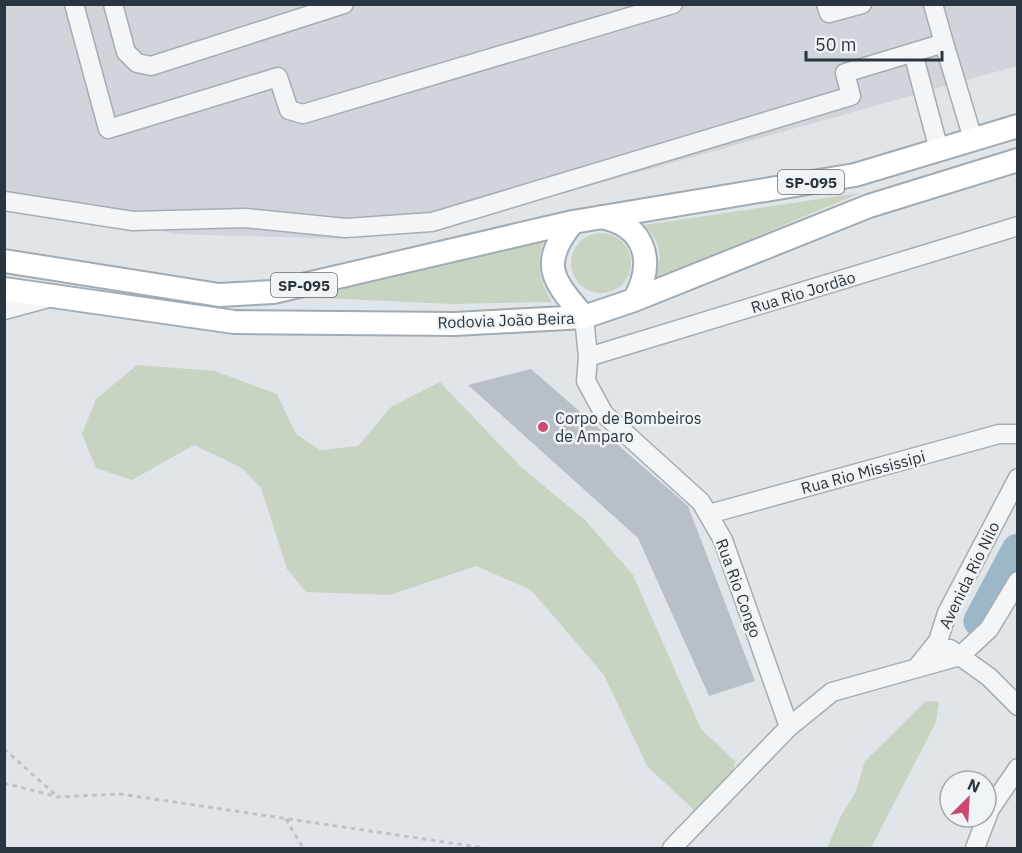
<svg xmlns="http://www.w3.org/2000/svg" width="1022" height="853" font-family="'IBM Plex Sans',sans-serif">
<rect width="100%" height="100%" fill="#e0e5e9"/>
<path fill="#cfd5db" d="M4 5H1017V66L432 230 341 239 176 234 5 203Z"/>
<path fill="#c9d3c2" d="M860 193 656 279C661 253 663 245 644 225Z
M571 263a30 30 0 1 1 60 0a30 30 0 1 1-60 0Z
M544 241C535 265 540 281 552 302L451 304 302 297 494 250Z
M137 365 215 371 277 394 296 434 320 450 358 446 391 407 440 382 521 467 585 520 633 575 701 729 735 761 732 782 696 812 647 766 604 675 531 590 476 566 390 595 306 592 287 569 261 488 242 468 194 445 132 480 96 468 82 434 96 399Z
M926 701 939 702 936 722 871 848H827L841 816 856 791 865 761Z"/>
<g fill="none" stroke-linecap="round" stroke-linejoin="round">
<path stroke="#9cb8c8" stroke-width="33" d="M980 621 1018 550"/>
</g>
<path fill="#b8bfc6" d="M531 369 688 506 755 681 709 696 638 538 468 385Z"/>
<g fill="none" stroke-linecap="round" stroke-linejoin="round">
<defs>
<path id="minor" d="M74 4 108 129 278 77 289 110 303 114 673 4
M113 4 126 52 137 63 151 66 344 4
M826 4 829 13 862 4
M944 43 973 139
M913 53 939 150
M4 201 133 221 245 218 346 228 432 222 851 96 845 73 944 43 933 4
M4 310 52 297
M584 317 588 357 586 381 604 414 701 502 723 540 789 727
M588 357 1018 226
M709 514 999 434H1018
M950 649 989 677 1018 706
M918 666 938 641 947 613 1018 478
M672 848 789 727 832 692 960 656 989 629 1018 581
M975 848 990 809 1018 768"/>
<path id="major" d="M601 217C647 226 655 263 634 300
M573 222C538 265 553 280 584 317
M4 261 219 295 273 292 573 222 855 175 1018 126
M4 289 234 322 455 324 584 317 634 300 869 206 1018 160"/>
</defs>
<use href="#minor" stroke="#a5adb3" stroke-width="21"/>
<use href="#major" stroke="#a0abb4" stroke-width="26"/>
<path stroke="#bec3c7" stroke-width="3" stroke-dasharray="4.5 4.5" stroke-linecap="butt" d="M4 749 57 796
M4 783 58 797 120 794 485 848
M286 819 303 848"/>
<use href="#minor" stroke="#f3f5f7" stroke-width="18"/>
<use href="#major" stroke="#fff" stroke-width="22"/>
</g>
<circle fill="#cb4871" stroke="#f0f4f6" stroke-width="2" cx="543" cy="427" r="6"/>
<g text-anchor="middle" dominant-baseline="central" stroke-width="5" stroke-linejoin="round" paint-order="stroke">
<g fill="#f0f4f6" stroke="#656e77" stroke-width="1.5">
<rect x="778" y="170" width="66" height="24" rx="4.5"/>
<rect x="271" y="273" width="66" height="24" rx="4.5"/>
</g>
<g font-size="15" font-weight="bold" fill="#293540">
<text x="811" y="182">SP-095</text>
<text x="304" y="285">SP-095</text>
</g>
<g font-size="16" fill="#293540" stroke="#f0f4f6">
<text transform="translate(803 292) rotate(-17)">Rua Rio Jordão</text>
<text transform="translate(506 320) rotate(-2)">Rodovia João Beira</text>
<text transform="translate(863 472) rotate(-15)">Rua Rio Mississipi</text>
<text transform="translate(969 575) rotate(-64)">Avenida Rio Nilo</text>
<text transform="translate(739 588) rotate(70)">Rua Rio Congo</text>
</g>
<g font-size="16" fill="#293540" stroke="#f0f4f6" text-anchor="start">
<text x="555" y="418">Corpo de Bombeiros<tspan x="555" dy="18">de Amparo</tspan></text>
</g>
</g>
<rect width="1022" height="853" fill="none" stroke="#293540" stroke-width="12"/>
<g transform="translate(968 799) rotate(24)"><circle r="28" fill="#f0f4f6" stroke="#a0a8ad" stroke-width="1.5"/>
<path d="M0-4.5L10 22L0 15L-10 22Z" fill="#cb4871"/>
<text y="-9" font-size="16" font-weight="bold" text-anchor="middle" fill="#293540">N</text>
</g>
<path d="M806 51v9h136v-9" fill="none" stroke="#293540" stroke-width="3"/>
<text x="815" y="51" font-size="18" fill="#293540" stroke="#f0f4f6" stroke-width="4.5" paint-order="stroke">50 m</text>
</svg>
